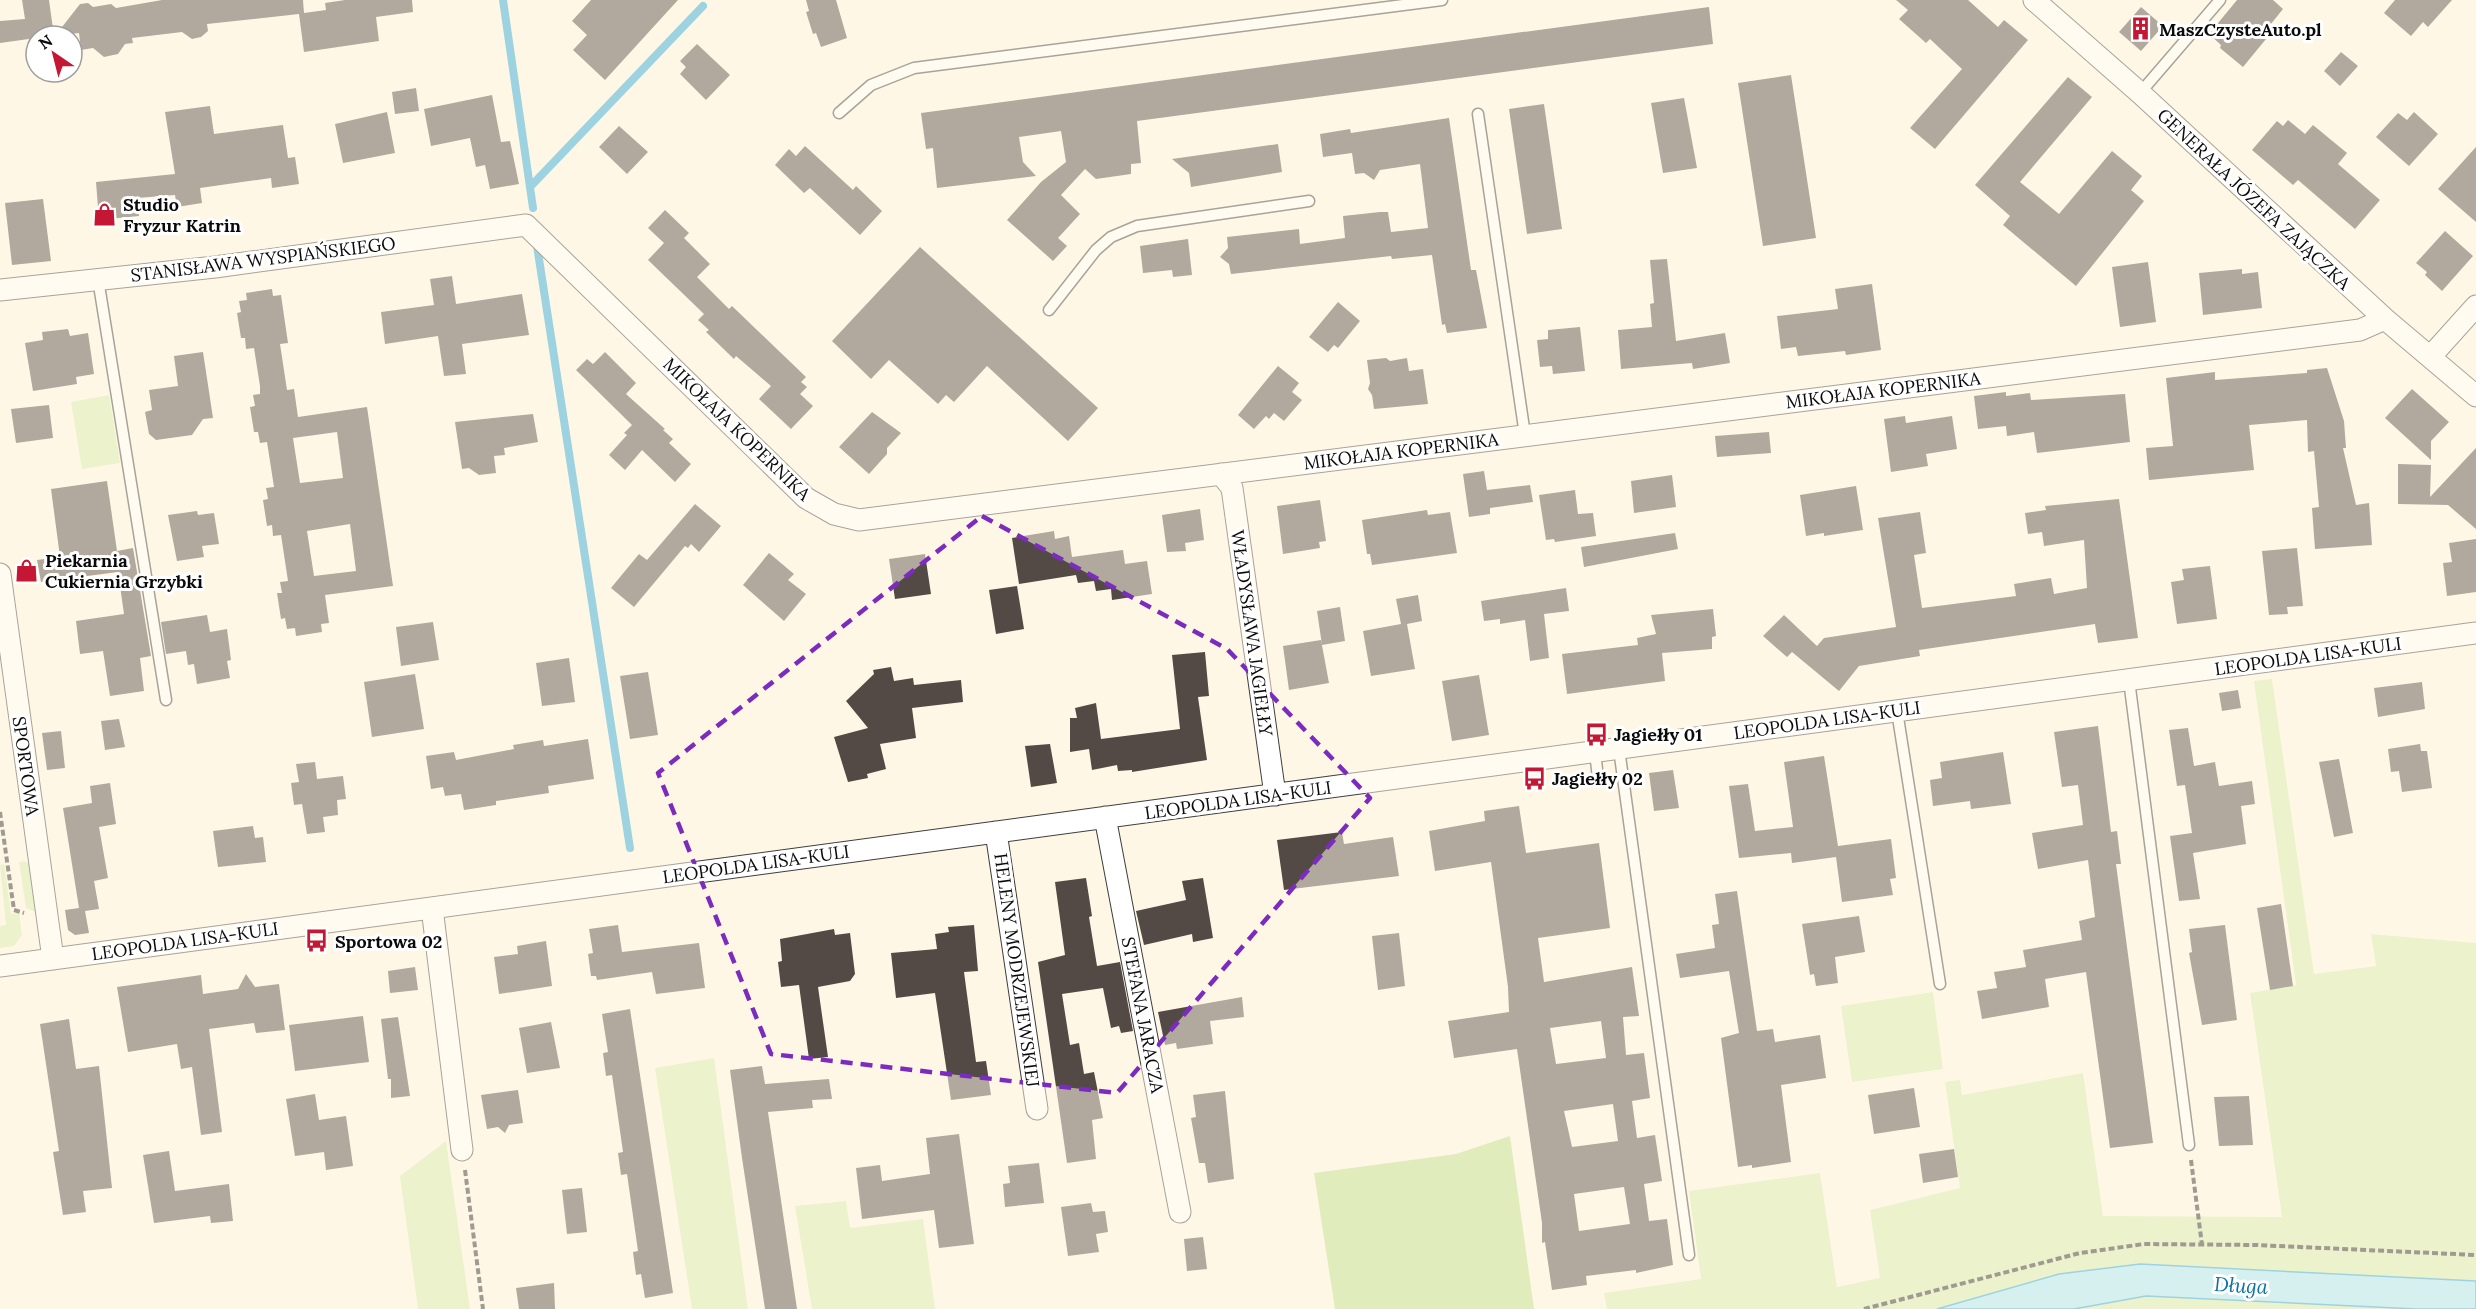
<svg xmlns="http://www.w3.org/2000/svg" width="2476" height="1309" font-family="Lora,serif">
<rect width="100%" height="100%" fill="#fff7e6"/>
<path fill="#d5ecad" d="M109 395 120 463 82 469 71 402Z
M2272 679 2314 974 2376 966 2371 934 2476 943V1281L2326 1273 2059 1274 1937 1309H1607L1604 1293 1701 1279 1689 1191 1820 1173 1837 1287 1880 1278 1870 1210 1960 1188 1945 1082 1960 1080 1962 1095 2083 1073 2103 1216 2282 1217 2250 993 2296 985 2254 681Z
M25 861 30 865 36 912 26 908 19 862Z
M4 864 11 914 19 913 22 935 14 946 0 948V926L6 925 0 865Z
M1933 992 1943 1069 1852 1082 1841 1006Z
M714 1058 748 1309H692L655 1068Z
M446 1141 470 1309H418L400 1176Z
M846 1201 850 1228 923 1219 935 1309H812L795 1206Z
M2146 1296 2416 1309H2074Z"/>
<path fill="#bade8b" d="M1510 1136 1534 1309H1335L1314 1173 1456 1154Z"/>
<path fill="#a5e6fc" stroke="#26a7d9" stroke-width="1.5" d="M2140 1264 2476 1281V1309H2416L2146 1296 2074 1309H1937L2059 1274Z"/>
<g fill="none" stroke-linecap="round" stroke-linejoin="round">
<path stroke="#26a7d9" stroke-width="8" d="M503 0 533 208
M530 187 703 6
M537 246 630 848"/>
</g>
<path fill="#534945" fill-rule="evenodd" d="M22 0H49L54 36H36V38L0 43V21L25 19Z
M162 0H303L304 13 326 10 325 3 345 0H412L413 12 376 17 379 41 304 52 299 14 207 24 208 31 201 37 192 39 182 32 132 38 133 43 125 44 118 54 104 57 93 48 81 50 79 33 55 36 80 4 88 3 93 7 111 4 116 8Z
M591 0H678L605 80 573 50 587 35 572 21Z
M806 0H836L847 38 821 47 816 33 813 34 806 12 809 11Z
M1896 0H1968L1998 27 2004 20 2028 40 1935 149 1910 128 1962 69 1930 39 1926 43 1899 19 1908 10Z
M2237 0H2273L2283 9 2262 35 2266 39 2243 67 2220 48 2221 45 2209 34Z
M2395 0H2452L2428 27 2423 22 2411 36 2384 13Z
M1709 7 1713 44 1137 121 1141 163 1131 164V174L1096 179 1085 169 1061 195 1080 214 1058 238 1067 246 1053 261 1007 220 1041 182 1066 162 1061 131 1019 137 1023 162 1036 176 937 188 933 148 926 149 921 113Z
M2141 7 2163 26 2141 51 2119 32Z
M697 44 730 75 706 100 680 74 686 67 680 61Z
M2341 52 2358 66 2340 86 2324 71Z
M1791 75 1816 238 1763 246 1738 83Z
M2068 77 2092 97 2020 182 2059 214 2112 151 2142 176 2131 190 2144 201 2076 286 2003 225 2010 216 1975 185Z
M416 88 419 111 395 114 392 92Z
M492 95 501 142 510 141 519 184 490 189 485 165 476 167 470 138 431 146 424 109Z
M1684 98 1697 168 1663 173 1651 103Z
M1544 104 1562 229 1527 234 1509 109Z
M210 106 214 134 283 125 288 158 295 157 299 184 272 188 271 178 200 188 202 203 177 207 175 195 137 198 139 216 99 220 96 182 175 174 165 112Z
M387 112 395 153 343 163 335 124Z
M2414 112 2438 134 2409 166 2376 137 2398 113 2407 120Z
M1449 118 1471 270H1476L1487 328 1447 333 1445 324 1442 325 1432 255 1392 259 1391 256 1231 274 1229 264 1220 257 1228 248 1227 237 1299 229 1300 244 1345 238 1343 216 1380 212H1388L1391 232 1428 228 1420 164 1380 170 1374 180 1364 173 1355 174 1352 153 1323 157 1320 134 1350 129 1351 133Z
M2288 120 2305 134 2313 125 2347 153 2338 164 2380 200 2355 229 2298 180 2293 185 2252 150 2277 121 2283 126Z
M619 126 648 152 627 174 599 147Z
M1278 144 1282 172 1215 183 1191 187 1189 173 1172 159Z
M805 146 853 190 856 186 882 211 860 235 810 188 804 193 775 165 789 149 796 156Z
M2476 147V222L2438 189Z
M43 199 51 261 12 265 5 203Z
M665 210 689 233 684 238 710 264 697 277 729 309 732 306 806 377 801 382 807 387 800 394 813 406 791 429 759 399 771 386 736 356 734 359 706 332 709 330 698 320 704 314 648 260 664 243 648 228Z
M2445 231 2473 256 2442 291 2425 275 2427 272 2416 263Z
M1188 239 1192 275 1173 277 1172 270 1143 273 1140 246Z
M920 247 1098 408 1068 441 987 366 954 402 946 395 938 404 889 360 871 379 832 341Z
M1667 259 1676 341 1725 333 1730 363 1693 369 1692 363 1621 369 1618 330 1652 327 1650 304 1654 303 1650 260Z
M2148 262 2156 322 2120 327 2112 267Z
M2242 269V274L2258 272 2262 308 2203 315 2199 273Z
M452 276 456 304 522 294 529 335 462 344 466 374 444 376 438 336 385 344 381 312 434 305 430 279Z
M1872 284 1881 350 1846 355 1845 351 1798 356 1796 347 1781 349 1777 316 1838 309 1835 289Z
M272 289 273 296 281 295 288 343 280 344 287 390 294 389 298 417 367 407 393 586 325 595 329 623 321 624 322 632 296 636 295 628 287 629 285 618 281 619 277 593H282L280 582 288 581 281 535 273 536 272 525 267 526 263 500 268 499 266 488 274 487 267 442 260 443 258 432H254L250 407 255 406 253 395 260 394V386L254 348 246 349 245 338H241L237 313 241 312 239 301 247 300 246 293ZM337 432 343 478 300 483 293 438ZM350 524 356 571 314 576 307 531Z
M1338 302 1360 321 1338 348 1334 345 1328 352 1309 337Z
M1580 327 1585 371 1553 374 1552 366 1540 367 1537 340 1548 339V330Z
M68 329 70 336 88 333 94 374 76 377 77 384 33 391 25 343 43 340 42 332Z
M203 352 213 418 203 419 192 435 156 440 149 434 145 412 152 410 149 390 178 386 174 356Z
M605 352 636 383 626 394 665 429 663 430 673 439 669 443 691 464 675 482 642 450 625 470 609 455 627 435 624 433 632 425 576 370 587 359 593 364Z
M1386 358 1390 361 1407 358 1409 371 1423 369 1428 404 1374 409 1372 395 1368 389 1370 383 1367 360Z
M1278 366 1299 383 1292 392 1302 400 1284 421 1274 413 1269 419 1266 416 1254 429 1238 415Z
M2327 368 2344 421 2346 448H2343L2356 505 2369 503 2372 545 2315 549 2312 508 2319 507 2314 451 2308 452 2307 420 2249 425 2254 470 2149 480 2146 448 2173 446 2166 378 2215 372V380L2307 373V370Z
M2412 389 2449 422 2431 441V460L2385 418Z
M2006 392V396L2030 393 2031 400 2125 394 2130 442 2037 453 2034 432 2007 436 2006 426 1978 429 1974 396Z
M49 405 53 438 16 443 11 409Z
M872 412 901 433 887 448V454L869 474 839 447Z
M533 414 538 442 504 448 505 455 494 456 496 473 479 475 469 468 462 469 455 422Z
M1905 416 1906 423 1952 416 1957 449 1926 454 1928 466 1891 472 1884 419Z
M1769 432 1771 453 1717 457 1715 436Z
M2476 448V529L2448 505 2398 504V464L2431 465 2430 497Z
M1484 471 1487 490 1530 485 1533 502 1490 508V514L1469 517 1463 474Z
M1672 475 1676 507 1634 513 1631 481Z
M107 481 117 551 133 548 151 656 140 658 144 691 110 696 103 651 80 654 76 621 124 614 118 572 41 582 37 560 60 557 51 489Z
M1856 486 1863 530 1824 536V533L1806 536 1800 495Z
M1575 490 1578 514 1593 513 1596 536 1555 542 1554 539 1546 540 1539 495Z
M2119 499 2138 638 2098 643 2095 624 1919 650 1920 656 1859 666 1839 691 1792 652 1787 657 1763 636 1784 615 1817 646 1824 638 1896 627 1878 518 1920 512 1926 553 1914 555 1922 608 2016 596 2014 584 2051 578 2054 594 2087 588 2084 540 2044 546 2042 532 2028 534 2025 513 2046 510 2045 506Z
M1320 500 1326 541 1319 542 1320 548 1283 554 1277 506Z
M695 504 721 526 699 552 691 544 688 548 685 546 634 607 611 588 639 554 647 560Z
M1200 509 1204 540 1185 543 1186 551 1167 552 1162 515Z
M1427 510 1428 515 1450 512 1457 553 1372 565 1370 554H1367L1362 520Z
M197 511 198 515 214 513 219 544 202 546 204 557 177 561 168 515Z
M1054 531 1055 539 1069 536 1072 557 1123 550 1125 564 1147 561 1152 594 1112 600 1111 589 1096 591 1094 581 1078 583 1076 575 1019 584 1012 538Z
M1675 533 1678 549 1584 567 1581 547Z
M2476 539V592L2447 596 2443 563 2452 562 2449 543Z
M2297 548 2303 606 2287 607 2288 614 2269 615 2262 551Z
M769 553 794 574 788 580 806 594 784 621 743 585Z
M925 554 931 594 895 599 889 559Z
M2210 566 2217 619 2177 624 2171 582 2184 580 2182 569Z
M1017 586 1024 629 996 634 989 590Z
M1566 588 1569 611 1544 614 1549 658 1530 661 1525 620 1500 624V619L1484 621 1481 601Z
M1418 595 1422 621 1407 624 1415 669 1371 676 1363 631 1401 624 1396 599Z
M1340 607 1345 641 1322 645 1317 611Z
M1713 609 1716 636 1712 637V649L1662 653 1665 681 1567 694 1562 654 1638 645 1637 638 1656 634 1651 615Z
M207 615 210 632 227 629 231 660 227 661 230 678 197 684 194 664 188 665 186 651 166 654 161 622Z
M433 622 439 660 401 666 396 627Z
M1321 640 1329 683 1289 690 1283 646Z
M1205 652 1209 696 1198 697 1207 760 1132 772V770L1118 771 1117 765 1092 770 1089 749 1070 752V718H1077L1075 708 1096 703 1101 739 1180 729 1172 655Z
M569 658 575 702 542 706 536 663Z
M891 667 894 681 913 678 914 685 961 680 963 702 912 708 916 738 880 744 886 769 867 774 868 778 848 782 834 737 868 728 846 701 874 674 873 670Z
M648 672 658 735 630 739 620 676Z
M415 674 424 729 372 737 364 682Z
M1479 675 1489 735 1452 741 1442 681Z
M2422 682 2425 709 2378 717 2374 688Z
M2238 690 2241 708 2222 711 2219 693Z
M119 719 125 747 105 750 101 721Z
M2098 726 2111 832 2117 831 2121 864H2116L2153 1143 2110 1148 2086 972 2045 979 2049 1007 1982 1019 1977 991 1997 988 1994 972 2026 967 2023 950 2082 940 2079 921 2095 917 2088 860 2038 869 2032 833 2083 825 2078 785 2062 787 2054 732Z
M2188 728 2194 766 2215 762 2219 786 2252 781 2255 804 2241 806 2246 844 2193 853 2200 899 2179 901 2170 836 2192 833 2185 785 2177 786 2169 730Z
M61 731 65 768 47 770 42 733Z
M588 739 594 779 548 786 549 793 496 801V805L464 810 461 794 445 796 443 787 431 789 426 756 454 752 456 760 514 749 513 745 543 740 544 746Z
M1050 744 1057 783 1031 787 1025 746Z
M2420 744 2421 751H2427L2432 788 2402 792 2399 771 2391 772 2388 749Z
M2003 752 2011 804 1971 809 1970 801 1933 806 1930 780 1942 778 1940 762Z
M1824 756 1838 846 1891 839 1896 878 1890 879 1893 895 1842 902 1836 857 1792 863 1791 853 1739 858 1729 786 1748 784 1755 831 1793 827 1784 762Z
M2339 759 2353 833 2334 837 2319 762Z
M315 762 317 779 343 776 346 799 337 800 338 815 323 817 325 832 307 834 302 804 294 805 291 783 299 782 296 764Z
M1673 770 1679 808 1654 811 1649 773Z
M110 783 116 824 99 827 108 878 94 881 99 909 85 911 89 933 75 935 68 930 65 910 79 908 63 808 92 803 90 786Z
M1519 806 1526 853 1599 843 1610 928 1538 938 1544 982 1632 967 1639 1016 1623 1017 1626 1055 1644 1053 1650 1098 1632 1101 1637 1138 1655 1135 1662 1181 1644 1184 1649 1221 1667 1219 1673 1265 1636 1273V1270L1586 1276 1587 1285 1552 1290 1545 1242 1542 1243V1223L1517 1049 1454 1058 1448 1021 1509 1012 1508 987 1491 862 1435 871 1429 831 1485 821 1484 811ZM1601 1021 1606 1058 1556 1064 1550 1028ZM1613 1104 1618 1141 1572 1147 1564 1111ZM1624 1187 1630 1224 1579 1231 1574 1194Z
M253 826 255 838 263 837 266 862 218 867 213 831Z
M1342 832 1344 844 1393 837 1399 876 1284 890 1277 840Z
M1086 878 1092 916 1089 917 1097 966 1120 962 1133 1031 1121 1033 1119 1026 1111 1028 1103 988 1062 994 1070 1045 1079 1043 1084 1074 1094 1072 1103 1118 1092 1120 1096 1159 1067 1163 1038 962 1065 955 1055 882Z
M1203 878 1213 938 1193 942 1192 934 1144 945 1136 911 1186 900 1182 881Z
M1737 891 1757 1031 1773 1029 1775 1042 1820 1035 1826 1078 1781 1085 1791 1162 1752 1168V1165L1738 1167 1721 1038 1739 1033 1729 971 1680 978 1676 954 1715 948 1712 925 1719 924 1715 894Z
M2281 904 2293 986 2270 990 2257 908Z
M1859 916 1865 952 1835 957 1838 983 1816 986 1814 974 1810 975 1802 924Z
M618 925 622 952 699 943 705 988 656 994 652 972 597 980 596 976H591L588 954 593 953 589 929Z
M974 925 978 971 964 972 976 1062 986 1061 991 1095 951 1100 935 993 896 998 891 953 937 949 935 934 949 932 948 927Z
M2225 925 2237 1020 2202 1025 2189 953 2192 952 2189 929Z
M834 929 835 935 850 933 855 974 850 981 818 987 828 1057 809 1059 799 985 781 987 778 962 782 961 780 939Z
M1399 933 1405 986 1378 990 1372 936Z
M546 941 552 986 499 994 494 957 518 954 517 946Z
M415 967 418 990 390 993 388 971Z
M246 974 255 987 279 984 285 1030 256 1033 254 1023 209 1029 222 1132 201 1135 192 1067 181 1069 177 1044 128 1052 117 987 201 975 203 994 238 989Z
M1242 997 1244 1017 1210 1021 1213 1044 1177 1049 1176 1043 1165 1045 1158 1012Z
M630 1009 673 1293 645 1298 641 1274 636 1275 633 1252 638 1251 627 1174 621 1175 618 1153 623 1152 612 1075 606 1076 603 1053 608 1052 602 1014Z
M363 1016 369 1062 295 1071 289 1025Z
M398 1017 410 1096 391 1098V1079H388L381 1019Z
M69 1019 76 1069 99 1066 112 1188 83 1191 86 1212 63 1215 53 1152 59 1151 40 1024Z
M551 1022 560 1068 527 1073 519 1028Z
M762 1066 765 1084 829 1079 832 1099 812 1100 813 1108 768 1112 797 1309H765L742 1158 730 1070Z
M1914 1088 1920 1127 1874 1134 1868 1095Z
M518 1090 523 1123 509 1125 505 1133 498 1127 487 1129 481 1095Z
M1225 1091 1234 1179 1208 1183 1205 1163H1199L1191 1118 1196 1117 1193 1095Z
M315 1094 319 1120 346 1116 353 1166 326 1170 324 1152 295 1156 286 1099Z
M2249 1096 2253 1145 2219 1146 2214 1097Z
M959 1134 974 1244 939 1248 934 1210 862 1219 856 1168 880 1165 882 1181 930 1174 926 1138Z
M1954 1149 1958 1177 1923 1183 1919 1154Z
M169 1151 175 1191 229 1184 233 1221 211 1223 210 1216 154 1223 143 1155Z
M1039 1163 1044 1203 1005 1207 1003 1184 1010 1183 1008 1166Z
M582 1188 587 1232 567 1234 562 1190Z
M1091 1203 1093 1212 1105 1211 1108 1232 1096 1234 1099 1252 1068 1256 1061 1207Z
M1203 1237 1207 1269 1187 1271 1184 1239Z
M554 1283 555 1309H519L516 1288Z"/>
<g fill="none" stroke-linecap="round" stroke-linejoin="round">
<defs>
<path id="lane" d="M2140 93 2220 0
M839 113 871 85 914 68 1442 0
M1478 114 1525 435
M98 279 166 700
M1049 310 1096 250 1111 237 1137 226 1309 201
M2129 680 2189 1145
M1897 711 1940 984
M1619 749 1689 1255
M1595 752 1598 778"/>
<path id="street" d="M2034 0 2140 93 2385 319 2476 396
M0 290 215 267 526 225 806 498 834 514 859 520 2360 330 2385 319
M2431 356 2476 306
M1221 474 1232 488 1275 795
M0 574 53 959
M1105 817 1180 1212
M996 832 1037 1109
M432 908 462 1150
M0 966 2476 633"/>
</defs>
<use href="#lane" stroke="#3d3d3d" stroke-width="13"/>
<use href="#street" stroke="#3d3d3d" stroke-width="23"/>
<path stroke="#2c2c2c" stroke-width="4" stroke-dasharray="6 3" stroke-linecap="butt" d="M0 812 14 910 24 913
M2191 1160 2202 1245
M465 1170 483 1309
M1864 1309 2080 1253 2144 1244 2256 1245 2476 1255"/>
<use href="#lane" stroke="#fff" stroke-width="10"/>
<use href="#street" stroke="#fff" stroke-width="21"/>
</g>
<path d="M0 0H2476V1309H0ZM982 516 1227 649 1370 798 1117 1093 771 1054 658 773Z" fill="#fff7e6" fill-opacity=".55" fill-rule="evenodd"/>
<path fill="none" stroke="#7b2cbf" stroke-width="4.5" stroke-dasharray="12 8" stroke-linejoin="round" d="M982 516 1227 649 1370 798 1117 1093 771 1054 658 773Z"/>
<defs>
<symbol id="building-bare" viewBox="-9 -9 18 18"><path d="M-4-6H4V6H1V3H-1V6H-4ZM-2.5-4.3h1.7v1.8h-1.7ZM.8-4.3h1.7v1.8H.8ZM-2.5-1h1.7V.8h-1.7ZM.8-1h1.7V.8H.8Z" fill="#c41734" stroke="#fff" stroke-width="2.5" paint-order="stroke"/></symbol>
<symbol id="shop-bare" viewBox="-9 -9 18 18"><path d="M-5-2.5h2.3a2.7 3.5 0 0 1 5.4 0H5L5.5 6h-11ZM-1.5-2.5h3a1.5 2.3 0 0 0-3 0Z" fill="#c41734" stroke="#fff" stroke-width="2.5" paint-order="stroke"/></symbol>
<symbol id="bus-bare" viewBox="-9 -9 18 18"><path d="M-5-6H5V4H4V6H2V4H-2V6H-4V4H-5ZM-3.5-4V0h7V-4ZM-3.5 1.2v1.5H-2V1.2ZM2 1.2v1.5H3.5V1.2Z" fill="#c41734" stroke="#fff" stroke-width="2.5" paint-order="stroke"/></symbol>
</defs>
<g fill-rule="evenodd">
<use href="#building-bare" x="2124" y="12" width="33" height="33"/>
<use href="#shop-bare" x="88" y="198" width="33" height="33"/>
<use href="#shop-bare" x="10" y="554" width="33" height="33"/>
<use href="#bus-bare" x="1580" y="718" width="33" height="33"/>
<use href="#bus-bare" x="1518" y="762" width="33" height="33"/>
<use href="#bus-bare" x="300" y="924" width="33" height="33"/>
</g>
<g text-anchor="middle" dominant-baseline="central" stroke-width="6" stroke-linejoin="round" paint-order="stroke">
<g font-size="18" font-weight="bold" fill="#0a0a0a" stroke="#fff" text-anchor="start">
<text x="2159" y="29">MaszCzysteAuto.pl</text>
<text x="123" y="204">Studio<tspan x="123" dy="21">Fryzur Katrin</tspan></text>
<text x="45" y="560">Piekarnia<tspan x="45" dy="21">Cukiernia Grzybki</tspan></text>
<text x="1614" y="734">Jagiełły 01</text>
<text x="1552" y="778">Jagiełły 02</text>
<text x="335" y="941">Sportowa 02</text>
</g>
<g font-size="18" fill="#0a0a0a" stroke="#fff">
<text transform="translate(2254 199) rotate(43)">GENERAŁA JÓZEFA ZAJĄCZKA</text>
<text transform="translate(263 259) rotate(-7)">STANISŁAWA WYSPIAŃSKIEGO</text>
<text transform="translate(1883 390) rotate(-7)">MIKOŁAJA KOPERNIKA</text>
<text transform="translate(737 429) rotate(44)">MIKOŁAJA KOPERNIKA</text>
<text transform="translate(1401 451) rotate(-7)">MIKOŁAJA KOPERNIKA</text>
<text transform="translate(1252 633) rotate(82)">WŁADYSŁAWA JAGIEŁŁY</text>
<text transform="translate(2308 656) rotate(-8)">LEOPOLDA LISA-KULI</text>
<text transform="translate(1827 720) rotate(-8)">LEOPOLDA LISA-KULI</text>
<text transform="translate(26 766) rotate(82)">SPORTOWA</text>
<text transform="translate(1238 800) rotate(-8)">LEOPOLDA LISA-KULI</text>
<text transform="translate(756 864) rotate(-8)">LEOPOLDA LISA-KULI</text>
<text transform="translate(185 941) rotate(-8)">LEOPOLDA LISA-KULI</text>
<text transform="translate(1017 970) rotate(82)">HELENY MODRZEJEWSKIEJ</text>
<text transform="translate(1143 1015) rotate(79)">STEFANA JARACZA</text>
</g>
<g font-size="20" font-style="italic" fill="#0a73a4" stroke="#fff">
<text transform="translate(2241 1285) rotate(3)">Długa</text>
</g>
</g>
<g transform="translate(54 54) rotate(325)"><circle r="28" fill="#ffffff" stroke="#9d9d9d" stroke-width="1.5"/>
<path d="M0-4.5L10 22L0 15L-10 22Z" fill="#c41734"/>
<text y="-9" font-size="16" font-weight="bold" text-anchor="middle" fill="#0a0a0a">N</text>
</g>
</svg>
